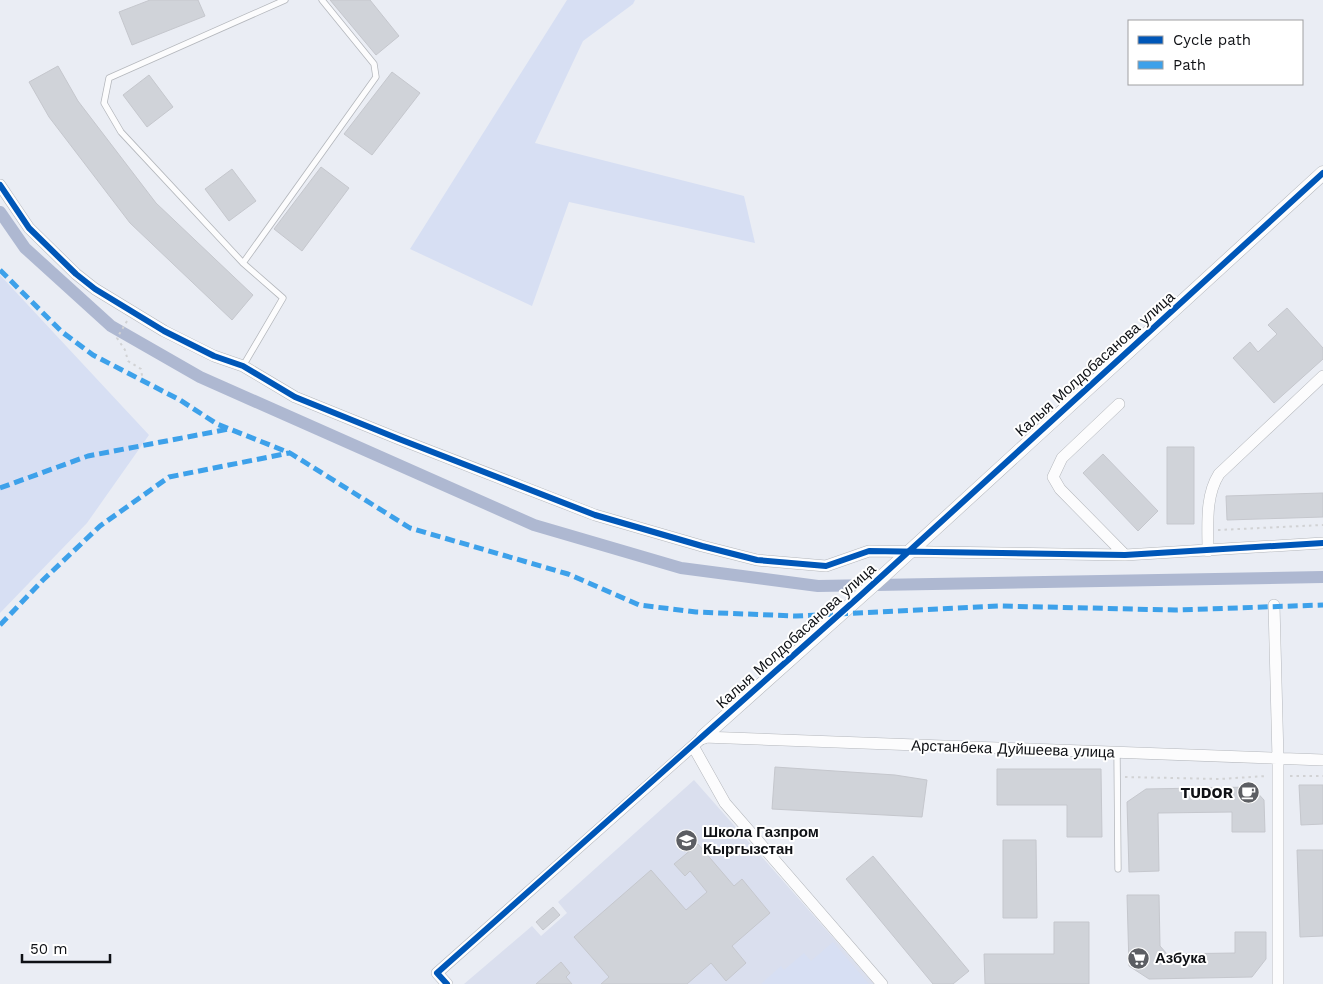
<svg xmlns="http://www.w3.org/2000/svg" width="1323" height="984" font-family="'Work Sans',sans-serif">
<rect width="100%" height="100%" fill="#eaedf4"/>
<path fill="#dadfee" d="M694 780 874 984H464L532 926 541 936 567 913 558 902Z"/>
<path fill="#d7dff3" d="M567 0H635L633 4 583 41 535 143 744 196 755 243 569 202 532 306 410 249Z
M0 275 149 435 87 523 0 613Z
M833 942 869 984H761L781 966 784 970 804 953 811 961Z"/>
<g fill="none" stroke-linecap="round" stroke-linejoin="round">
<path stroke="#aeb8d1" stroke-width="12" d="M0 212 25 248 111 326 200 377 534 525 681 568 818 586 1323 577"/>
</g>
<path fill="#d0d3d9" stroke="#c5c7cd" d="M150 0H198L205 16 132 45 119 12Z
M330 0H370L399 36 376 55Z
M58 66 78 101 156 203 253 295 232 320 130 223 49 117 29 82Z
M392 72 420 93 372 155 344 134Z
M149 75 173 107 147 127 123 95Z
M321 167 349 188 302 251 274 229Z
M232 169 256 201 229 221 205 189Z
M1287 308 1323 348V359L1274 403 1233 358 1250 342 1258 352 1277 334 1268 325Z
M1167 447H1194V524H1167Z
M1103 454 1158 511 1138 531 1083 473Z
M1323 493V517L1227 520 1226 496Z
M775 767 895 775 927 780 922 817 772 809Z
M997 769H1101L1102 837H1067V805H997Z
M1299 785H1323V824L1301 825Z
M1252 787 1264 800 1265 832H1232V812L1158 813 1159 871 1129 872 1127 802 1146 789Z
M1003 840H1036L1037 918H1003Z
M698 844 734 886 742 879 770 913 732 946 746 963 726 981 711 963 687 984H601L609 977 574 937 651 870 686 910 707 892 690 871 685 876 674 864Z
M1297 850H1323V936L1300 937Z
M873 856 969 971 953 984H933L846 879Z
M1127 895H1159L1160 946 1167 954 1235 953V932H1266V959L1252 977 1149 979 1129 966Z
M553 907 560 915 543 930 536 922Z
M1054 922H1089V984H985L984 954H1054Z
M561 962 570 973 566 977 572 984H536Z"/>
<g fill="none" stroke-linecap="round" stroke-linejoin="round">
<defs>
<path id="service" d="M243 263 376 77 374 64 322 0
M243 366 283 298 243 263 121 132 104 103 109 78 285 0
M1117 753 1118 869"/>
<path id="minor" d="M0 185 29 228 76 274 95 289 164 331 214 356 243 366 295 397 399 439 595 515 702 546 757 560 826 566 869 551 1125 555 1323 543
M1119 404 1062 458 1053 477 1060 489 1125 555
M1208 551C1208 525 1205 496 1219 474L1323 376
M1274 605 1278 759V984
M693 746 725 803 882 984
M447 984 437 973 703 737 1323 760"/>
<path id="tertiary" d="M703 737 883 576 1323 173"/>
</defs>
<use href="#service" stroke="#b4b7bc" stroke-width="7"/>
<use href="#minor" stroke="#b4b7bc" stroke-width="12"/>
<use href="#tertiary" stroke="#b4b7bc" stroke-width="15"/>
<path stroke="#d1d2d4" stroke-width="2" stroke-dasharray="2.5 4" stroke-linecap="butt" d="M127 321 117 338 125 350 128 361 141 369 143 382
M1218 530 1323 525
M1290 776H1323
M1125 777 1220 779 1266 776"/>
<use href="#service" stroke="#fcfcfd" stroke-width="5.5"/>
<use href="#minor" stroke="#fcfcfd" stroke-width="11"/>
<use href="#tertiary" stroke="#fcfcfd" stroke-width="14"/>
<path stroke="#3da1ea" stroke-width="5" stroke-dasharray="10 5" stroke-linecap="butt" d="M0 270 62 332 93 355 180 400 217 424 290 453 410 528 568 574 639 605 696 612 796 616 1000 606 1175 610 1323 605
M0 488 88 456 229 429
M0 625 43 580 100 526 169 477 289 453"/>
<defs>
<path id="cycleway" d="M0 185 29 228 76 274 95 289 164 331 214 356 243 366 295 397 399 439 595 515 702 546 757 560 826 566 869 551 1125 555 1323 543
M447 984 437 973 861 595 1323 173"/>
</defs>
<use href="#cycleway" stroke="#fff" stroke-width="9"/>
<use href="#cycleway" stroke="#0057b8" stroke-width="6"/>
</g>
<defs>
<symbol id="cafe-disc" viewBox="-11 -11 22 22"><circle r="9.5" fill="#5c5e63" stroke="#fff"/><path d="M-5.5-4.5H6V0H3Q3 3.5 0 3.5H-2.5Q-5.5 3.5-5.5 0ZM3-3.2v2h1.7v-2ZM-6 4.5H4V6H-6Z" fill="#fff"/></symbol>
<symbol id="school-disc" viewBox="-11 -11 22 22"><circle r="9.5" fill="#5c5e63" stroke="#fff"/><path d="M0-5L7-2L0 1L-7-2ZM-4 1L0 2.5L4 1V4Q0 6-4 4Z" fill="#fff"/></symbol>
<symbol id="supermarket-disc" viewBox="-11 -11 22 22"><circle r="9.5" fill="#5c5e63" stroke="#fff"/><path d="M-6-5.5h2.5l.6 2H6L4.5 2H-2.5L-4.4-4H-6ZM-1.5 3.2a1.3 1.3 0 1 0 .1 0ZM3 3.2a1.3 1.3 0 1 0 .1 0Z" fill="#fff"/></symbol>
</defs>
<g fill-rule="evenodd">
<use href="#cafe-disc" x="1236" y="780" width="25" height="25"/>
<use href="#school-disc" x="674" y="828" width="25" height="25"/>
<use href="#supermarket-disc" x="1126" y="946" width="25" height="25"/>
</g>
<g text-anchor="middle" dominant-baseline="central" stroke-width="4" stroke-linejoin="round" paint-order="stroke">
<g font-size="15" fill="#0f1115" stroke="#fff">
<text transform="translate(1095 364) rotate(-42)">Калыя Молдобасанова улица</text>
<text transform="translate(796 636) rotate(-42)">Калыя Молдобасанова улица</text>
<text transform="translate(1013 749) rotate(2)">Арстанбека Дуйшеева улица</text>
</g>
<g font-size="15" font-weight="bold" fill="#0f1115" stroke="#fff" text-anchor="start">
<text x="1233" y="793" text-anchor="end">TUDOR</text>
<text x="703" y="832">Школа Газпром<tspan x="703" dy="17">Кыргызстан</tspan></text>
<text x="1155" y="958">Азбука</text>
</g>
</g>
<rect x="1128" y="20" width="175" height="65" fill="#ffffff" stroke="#9fa0a1"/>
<rect x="1138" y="36" width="25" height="8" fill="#0057b8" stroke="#9fa0a1"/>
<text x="1173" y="45" font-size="15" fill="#0f1115">Cycle path</text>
<rect x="1138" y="61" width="25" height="8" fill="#3da1ea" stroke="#9fa0a1"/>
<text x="1173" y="70" font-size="15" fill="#0f1115">Path</text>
<path d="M22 954v8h88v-8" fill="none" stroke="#0f1115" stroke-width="2.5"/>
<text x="30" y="954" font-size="15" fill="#0f1115" stroke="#ffffff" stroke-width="4" paint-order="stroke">50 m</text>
</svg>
